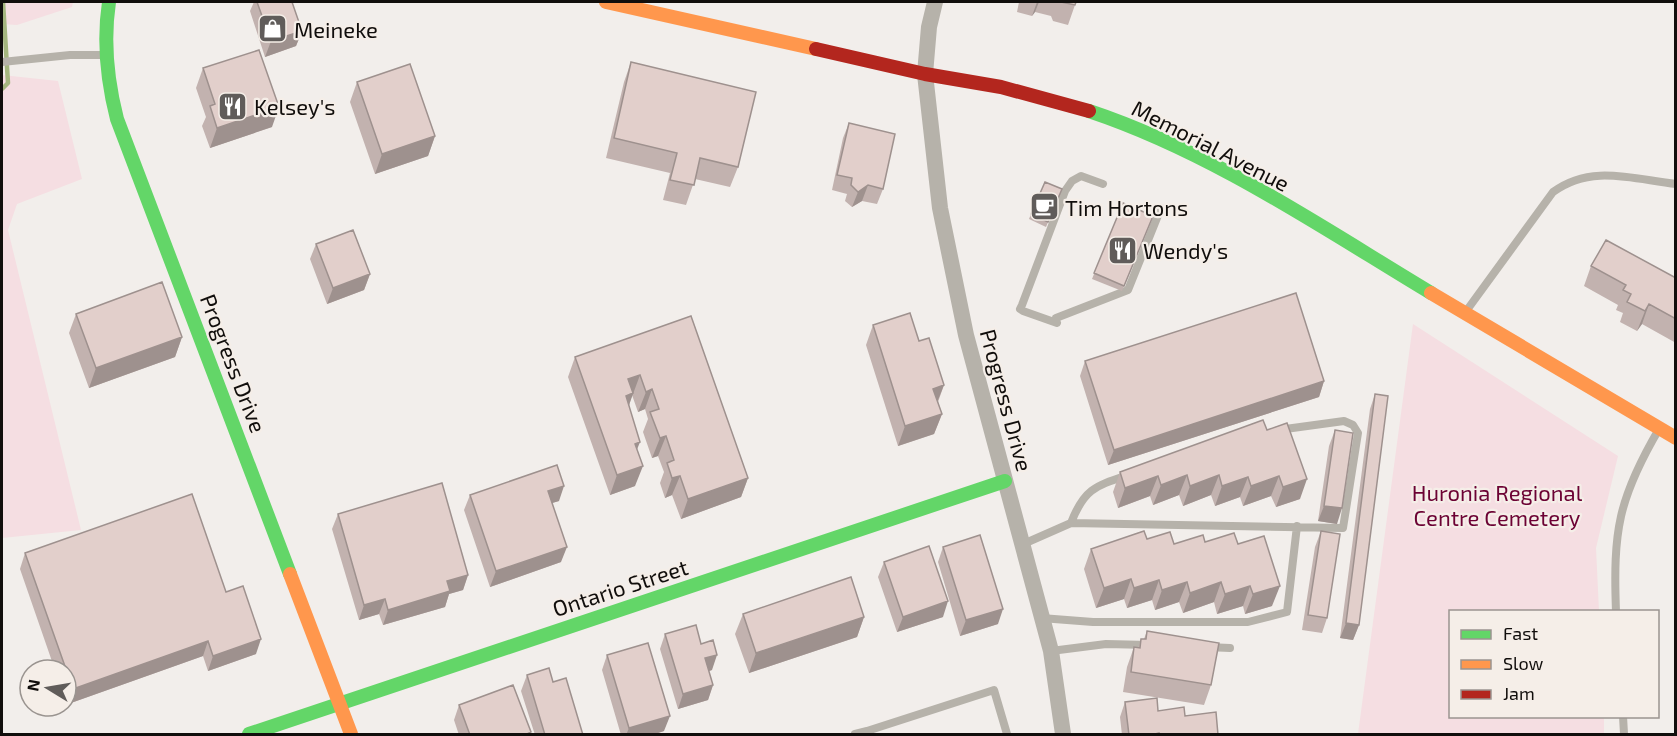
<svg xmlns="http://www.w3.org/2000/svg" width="1677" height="736" font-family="'Exo 2',sans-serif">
<rect width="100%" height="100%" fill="#f2eeeb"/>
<path fill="#f5dee2" d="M2 2H73L72 7 17 25 2 24Z
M2 75 58 81 82 179 17 204 8 230 81 530 2 538Z
M1413 324 1618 456 1596 548 1599 611 1450 612V716L1604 717V734H1358Z"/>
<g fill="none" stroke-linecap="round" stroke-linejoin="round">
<path stroke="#a5b67f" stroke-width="4.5" d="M2 89 8 83 3 2"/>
<path stroke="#b6b2aa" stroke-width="8" d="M2 62 70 55H103
M1467 310 1553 192C1591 164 1632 179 1676 184
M1056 318 1128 290 1161 208
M1057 323 1023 311 1020 309 1022 305 1065 191 1072 181 1081 176 1103 184
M1071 523C1084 489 1095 486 1128 475
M1021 545 1071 523 1343 528 1358 433 1353 425 1344 421 1278 430
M1616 612C1613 531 1618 499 1659 429
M1041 618 1093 622H1248L1287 612 1297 526
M1207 647 1230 648
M1051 651 1106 644 1149 645
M1623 716 1624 734
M855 734 867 731
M868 734 867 731 994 690 1007 734"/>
<path stroke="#b6b2aa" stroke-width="16" d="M935 2 929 27 925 74 940 208 966 335 1051 651 1063 734"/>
<path stroke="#63d668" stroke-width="14" d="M109 2C103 42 107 80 117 119L290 574
M1089 111C1212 152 1321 227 1431 293
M249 734 1005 481"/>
<path stroke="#ff974d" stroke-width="14" d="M606 2 816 49
M1431 293 1676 438
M290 574 351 734"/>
<path stroke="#b3261e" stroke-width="14" d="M816 49 925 74 1001 87 1089 111"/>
</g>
<path fill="#c2b2af" d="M254 2H292L302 31 296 46 265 57 250 11Z
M1019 2H1076L1068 25 1053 21 1051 16 1035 12 1032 16 1017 12Z
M631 62 738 167 730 187 695 179 686 205 663 200 670 173 606 158 624 82Z
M203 68 272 127 210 148 202 126 206 117 196 88Z
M357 82 435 136 428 156 375 174 350 102Z
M849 123 883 189 877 204 862 201 852 207 845 201 847 194 832 190 843 138Z
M1062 189 1046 227 1029 219 1031 214Z
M1123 203 1153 216 1122 291 1092 279Z
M316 244 370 274 364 290 327 304 310 259Z
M1591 266 1676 278V343L1642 324 1637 331 1620 322 1623 313 1616 310 1618 305 1584 286Z
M76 314 182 337 175 357 89 388 69 333Z
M691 316 748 478 741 497 681 519 672 495 665 498 660 483 664 472 658 456 652 458 643 432 648 419 645 409 638 412 632 395 629 406 637 450 635 486 610 495 568 377 575 357Z
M873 325 919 341 944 385 938 402 942 414 934 434 898 446 866 345Z
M1085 361 1324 381 1319 397 1108 465 1080 376Z
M1375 394 1359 625 1353 640 1340 638 1370 409Z
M1267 430 1300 499 1276 507 1271 496 1243 506 1240 497 1215 506 1211 495 1183 506 1179 495 1153 505 1150 496 1118 508 1113 492 1120 472Z
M1335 430 1337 524 1318 521 1329 446Z
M470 495 559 501 552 503 561 562 490 587 464 510Z
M338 514 468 575 463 590 449 594 445 607 383 625 379 614 359 620 332 529Z
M1321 531 1327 618 1322 633 1302 630 1315 547Z
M1147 539 1174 544 1205 542 1238 544 1272 606 1245 614 1243 606 1217 614 1214 602 1183 613 1179 602 1155 610 1152 600 1127 608 1124 599 1096 608 1084 569 1091 549Z
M943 547 998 624 960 636 938 562Z
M25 553 226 592 256 654 208 671 203 656 68 704 66 700V670H55L20 569Z
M884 562 943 617 897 632 878 577Z
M743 614 864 617 857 637 749 673 735 634Z
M1147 631 1211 685 1204 705 1123 692 1127 667 1134 647 1138 648 1141 639H1144Z
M665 634 712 670 709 671 713 685 708 700 678 709 660 649Z
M607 655 664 731 652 735H621L602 670Z
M527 675 553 682 583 735H535L521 691Z
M1125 702 1158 711 1185 716 1218 735H1122L1120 717Z
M459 705 530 735H459L454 720Z"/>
<path fill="#9e918e" d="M1037 2H1039L1035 12 1032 16Z
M302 31 296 46 265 57 271 41Z
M279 107 272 127 210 148 217 128Z
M435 136 428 156 375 174 382 154Z
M868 185 862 201 852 207 858 192Z
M370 274 364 290 327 304 333 288Z
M1649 304 1642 324 1637 331 1645 311Z
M182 337 175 357 89 388 96 368Z
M640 375 626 413 621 399 628 379Z
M1324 381 1319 397 1108 465 1114 450Z
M944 385 936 405 933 389Z
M652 389 645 409 638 412 646 392Z
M942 414 934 434 898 446 905 426Z
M666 436 658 456 652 458 660 438Z
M640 442 632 462 635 444Z
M643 466 635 486 610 495 617 475Z
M1187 475 1179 495 1153 505 1161 485Z
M1219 475 1211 495 1183 506 1190 486Z
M680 476 672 495 665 498 672 478Z
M1158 476 1150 496 1118 508 1125 488Z
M1279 476 1271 496 1243 506 1251 486Z
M1248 477 1240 497 1215 506 1222 486Z
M748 478 741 497 681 519 688 499Z
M1307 479 1300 499 1276 507 1283 487Z
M564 486 559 501 542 506 548 491Z
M1324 506 1342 508 1337 524 1318 521Z
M567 547 561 562 490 587 496 571Z
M468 575 463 590 449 594 445 607 383 625 388 610 447 581Z
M1131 579 1124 599 1096 608 1104 588Z
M1159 580 1152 600 1127 608 1134 588Z
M1187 582 1179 602 1155 610 1162 590Z
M1221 582 1214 602 1183 613 1190 593Z
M1250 586 1243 606 1217 614 1225 594Z
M1280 586 1272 606 1245 614 1253 594Z
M385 599 379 614 359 620 364 605Z
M948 601 943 617 897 632 903 617Z
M1003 609 998 624 960 636 966 620Z
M864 617 857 637 749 673 756 653Z
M1346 623 1359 625 1353 640 1340 638Z
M261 639 256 654 208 671 213 656Z
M208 641 203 656 68 704 73 689Z
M717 655 712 670 700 674 705 658Z
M713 685 708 700 678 709 683 694Z
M670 716 664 731 652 735H626L629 728Z"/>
<path fill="#e2cfcb" stroke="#9e918e" stroke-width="1.5" d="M257 2H292L302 31 271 41Z
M1061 2H1076L1075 5Z
M259 50 279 107 217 128 210 106 215 104 203 68Z
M631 62 756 92 738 167 700 158 694 185 670 180 677 153 614 138Z
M410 64 435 136 382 154 357 82Z
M849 123 895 134 883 189 868 185 858 192 851 185 852 178 837 175Z
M1045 182 1062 189 1048 222 1031 214Z
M1123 203 1153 216 1124 286 1094 273Z
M353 230 370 274 333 288 316 244Z
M1606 240 1676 278V319L1649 304 1645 311 1627 302 1631 294 1623 290 1626 285 1591 266Z
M162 282 182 337 96 368 76 314Z
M1296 293 1324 381 1114 450 1085 361Z
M910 313 919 341 929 338 944 385 933 389 942 414 905 426 873 325Z
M691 316 748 478 688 499 680 476 672 478 667 463 674 460 666 436 660 438 650 412 659 409 652 389 646 392 640 375 628 379 633 393 626 396 640 442 635 444 643 466 617 475 575 357Z
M1375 394 1388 396 1359 625 1346 623Z
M1263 420 1267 430 1287 423 1307 479 1283 487 1279 476 1251 486 1248 477 1222 486 1219 475 1190 486 1187 475 1161 485 1158 476 1125 488 1120 472Z
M1335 430 1353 433 1342 508 1324 506Z
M557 465 564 486 548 491 567 547 496 571 470 495Z
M442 483 468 575 447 581 450 591 388 610 385 599 364 605 338 514Z
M192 494 226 592 243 586 261 639 213 656 208 641 73 689 25 553Z
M1144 531 1147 539 1170 532 1174 544 1203 535 1205 542 1234 533 1238 544 1264 536 1280 586 1253 594 1250 586 1225 594 1221 582 1190 593 1187 582 1162 590 1159 580 1134 588 1131 579 1104 588 1091 549Z
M1321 531 1340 534 1327 618 1308 615Z
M980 535 1003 609 966 620 943 547Z
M929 546 948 601 903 617 884 562Z
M851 577 864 617 756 653 743 614Z
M696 625 701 644 713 640 717 655 705 658 713 685 683 694 665 634Z
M1147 631 1219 643 1211 685 1131 672 1134 647 1140 648 1141 639H1146Z
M648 643 670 716 629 728 607 655Z
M549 668 553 682 566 678 583 735H545L527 675Z
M513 685 531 732 525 735H470L459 705Z
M1157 698 1158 711 1184 707 1185 716 1216 712 1218 735H1159V733L1151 735H1129L1125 702Z"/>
<defs>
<symbol id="shop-square" viewBox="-11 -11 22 22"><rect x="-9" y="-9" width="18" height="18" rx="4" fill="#605c5a" stroke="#f5eee8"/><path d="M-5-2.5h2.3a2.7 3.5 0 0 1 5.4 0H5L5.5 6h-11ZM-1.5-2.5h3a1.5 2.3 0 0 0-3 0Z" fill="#fff"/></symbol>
<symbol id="restaurant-square" viewBox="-11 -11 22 22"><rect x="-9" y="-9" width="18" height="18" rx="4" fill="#605c5a" stroke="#f5eee8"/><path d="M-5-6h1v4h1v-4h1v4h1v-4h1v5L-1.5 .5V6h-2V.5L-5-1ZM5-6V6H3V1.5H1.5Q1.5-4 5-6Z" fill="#fff"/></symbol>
<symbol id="cafe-square" viewBox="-11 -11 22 22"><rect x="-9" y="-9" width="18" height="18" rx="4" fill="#605c5a" stroke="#f5eee8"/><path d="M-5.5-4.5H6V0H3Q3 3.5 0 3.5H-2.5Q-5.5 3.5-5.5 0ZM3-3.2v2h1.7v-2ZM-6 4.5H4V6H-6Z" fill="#fff"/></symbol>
</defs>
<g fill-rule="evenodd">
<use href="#shop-square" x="256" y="12" width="33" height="33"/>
<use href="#restaurant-square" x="216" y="90" width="33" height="33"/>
<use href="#cafe-square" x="1028" y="190" width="33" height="33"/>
<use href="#restaurant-square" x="1106" y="234" width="33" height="33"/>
</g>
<g text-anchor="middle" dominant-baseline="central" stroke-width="4.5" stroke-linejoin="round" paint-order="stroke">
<g font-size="22" fill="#110e0c" stroke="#f5eee8" text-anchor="start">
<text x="294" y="29">Meineke</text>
<text x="254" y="106">Kelsey's</text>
<text x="1065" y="207">Tim Hortons</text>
<text x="1143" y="250">Wendy's</text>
</g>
<g font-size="22" fill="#110e0c" stroke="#f5eee8">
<text transform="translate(1211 145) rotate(27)">Memorial Avenue</text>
<text transform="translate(234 363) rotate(69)">Progress Drive</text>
<text transform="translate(1007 400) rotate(75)">Progress Drive</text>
<text transform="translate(620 587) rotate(-18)">Ontario Street</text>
</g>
<g font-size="22" fill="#6c0234" stroke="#f5eee8">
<text x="1497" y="492">Huronia Regional<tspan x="1497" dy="25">Centre Cemetery</tspan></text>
</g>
</g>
<rect width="1677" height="736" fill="none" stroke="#110e0c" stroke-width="6"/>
<rect x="1449" y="610" width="210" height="108" fill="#f5eee8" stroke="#9a9490" stroke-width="1.5"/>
<rect x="1461" y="630" width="30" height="9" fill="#63d668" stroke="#9a9490" stroke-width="1.5"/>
<text x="1503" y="640" font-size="18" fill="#110e0c">Fast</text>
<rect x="1461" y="660" width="30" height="9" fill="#ff974d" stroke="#9a9490" stroke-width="1.5"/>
<text x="1503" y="670" font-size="18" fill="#110e0c">Slow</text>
<rect x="1461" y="690" width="30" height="9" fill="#b3261e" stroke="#9a9490" stroke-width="1.5"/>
<text x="1503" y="700" font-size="18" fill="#110e0c">Jam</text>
<g transform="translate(48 688) rotate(281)"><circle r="28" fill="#f5eee8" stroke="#9a9490" stroke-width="1.5"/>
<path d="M0-4.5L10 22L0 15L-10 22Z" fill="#605c5a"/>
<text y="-9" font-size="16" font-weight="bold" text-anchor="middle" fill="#110e0c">N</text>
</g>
</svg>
